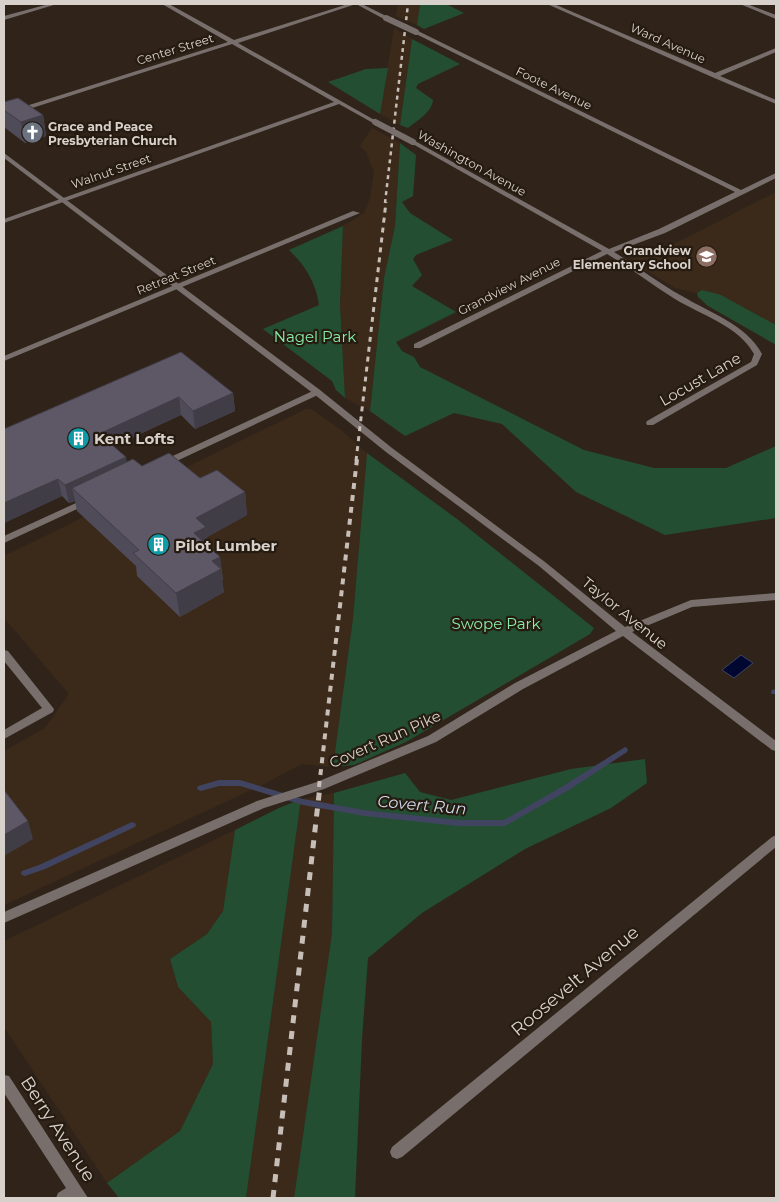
<svg xmlns="http://www.w3.org/2000/svg" width="780" height="1202" font-family="Montserrat,sans-serif">
<rect width="100%" height="100%" fill="#30241a"/>
<path fill="#3b2a1a" d="M398 4H420L417 25 396 16Z
M394 28 412 39 400 125 380 114Z
M372 128 400 143 395 226 384 278 370 411 345 398 340 304 343 226 364 213 370 199 374 172 366 152 360 146Z
M776 192V325L741 306 702 290 697 293 675 288 628 259 648 256 672 245Z
M306 409H311L341 430 367 453 353 618 333 767 302 764 262 785 4 905V751L45 728 69 694 4 618V556Z
M334 793 332 933 294 1198H246L301 799Z
M235 830 223 911 207 934 170 959 178 987 211 1022 213 1064 180 1131 107 1183 4 1027V941Z"/>
<path fill="#234e31" d="M420 4H446L464 13 424 29 417 25Z
M412 39 460 64 418 84 416 88 433 100C432 112 417 121 408 128L400 125Z
M388 68 380 114 328 82 366 69Z
M400 143 416 155 413 196 402 202 410 213 453 240 416 255 413 259 422 275 412 286 456 312 396 342 402 351 414 357 420 367 584 450 654 468H726L776 446V518L665 535 576 492 502 424 454 413 405 436 370 411 384 278 395 226Z
M343 226 340 304 345 398 336 390 332 381 263 329 319 305C316 283 305 265 289 250Z
M702 290 721 295 776 325V345L708 306 698 297 697 293Z
M367 453 457 519 594 628 590 634 406 742 354 765 333 767 353 618Z
M645 759 647 783 611 808 525 849 422 913 368 958 362 1039 355 1198H294L332 933 334 793 405 773 420 792 451 800 571 769Z
M301 799 246 1198H119L107 1183 180 1131 213 1064 211 1022 178 987 170 959 207 934 223 911 235 830 279 808Z"/>
<path fill="#000832" stroke="#414460" d="M741 655 753 663 734 678 722 670Z"/>
<g fill="none" stroke-linecap="round" stroke-linejoin="round">
<path fill="#414460" fill-rule="evenodd" d="M776 689V694H772L771 692 772 690Z
M625 747 627 748 628 750 627 752 569 790 505 826H458L364 816 303 805 240 786H219L201 791 198 790 197 788 198 786 219 780H240L303 799 364 810 458 820H504L563 786Z
M132 822 135 823 136 825 135 827 45 869 25 876 22 875 21 873 22 871 39 865Z"/>
<path fill="#786f6c" fill-rule="evenodd" d="M49 4H57L4 20V16Z
M162 4H169L234 40 348 4H362L388 17V19H384L356 4 238 43 378 122 373 123 339 104 4 223V219L334 102 232 44 4 117V113L228 42Z
M547 4H554L715 73 776 48V52L720 76 776 100V104L712 77Z
M740 4H747L776 15V19Z
M414 31H418L741 190 776 173V178L665 233 614 252C637 266 658 283 682 296 710 313 746 324 762 354L757 365 653 425H647L646 423 647 421 751 362 754 354C739 326 701 315 675 299 652 285 631 268 607 254L420 348H414V344L602 251 411 143V141H415L609 249 659 229 735 192 414 33Z
M353 211 360 213 4 361V356Z
M317 389 320 390V394L168 465H162L161 463 162 461Z
M87 498 90 499 92 501 90 503 4 543V536Z
M4 650 8 651 54 709 53 712 4 739V730L42 708 4 661Z
M776 835V847L402 1157 397 1159 392 1157 390 1152 392 1147 772 837Z
M4 1075 9 1076 88 1198H56L58 1193 66 1188 4 1093Z"/>
<path fill="#786f6c" fill-rule="evenodd" d="M4 153 320 390 392 448 545 562 625 627 691 600 776 593V600L692 607 632 632 776 741V751L772 750 623 636 523 689 436 742 324 789 264 808 4 923V912L257 801 317 782 428 736 515 683 616 631 539 566 386 452 314 394 4 158Z"/>
<path stroke="#c6beb7" stroke-width="2.5" stroke-dasharray="4 4" stroke-linecap="butt" d="M385 203 408 4"/>
<path stroke="#c6beb7" stroke-width="3" stroke-dasharray="5 5" stroke-linecap="butt" d="M356 461 386 202"/>
<path stroke="#c6beb7" stroke-width="4" stroke-dasharray="6 6" stroke-linecap="butt" d="M319 787 357 459"/>
<path stroke="#c6beb7" stroke-width="5" stroke-dasharray="8 8" stroke-linecap="butt" d="M273 1198 320 786"/>
<path stroke="#786f6c" stroke-width="6" d="M386 18 416 32
M375 122 413 142"/>
</g>
<path fill="#504b58" d="M4 102 43 115 46 136 25 143 4 127Z
M181 352 233 393 235 411 195 429 181 415 114 446 127 462 142 466 200 478 245 492 247 515 207 537 208 546 220 557 223 580 222 581 224 592 180 617 137 576 136 566 77 511 75 501 69 503 62 496 4 523Z"/>
<path fill="#413d47" d="M43 115 46 136 25 143 21 122Z
M233 393 235 411 195 429 193 411Z
M179 397 181 415 103 451 99 434Z
M126 457 129 475 72 488 75 501 69 503 65 485Z
M58 479 62 496 4 523V503Z
M245 492 247 515 207 537 209 550 194 533 196 518Z
M220 557 223 580 222 581 224 592 180 617 176 593 212 561Z
M28 821 33 839 4 856V835Z"/>
<path fill="#5d5766" stroke="#413d47" d="M18 98 43 115 21 122 4 110V102Z
M181 352 233 393 193 411 179 397 99 434 126 457 65 485 58 479 4 503V429Z
M169 453 200 478 217 470 245 492 196 518 206 527 194 533 220 557 212 561 221 569 176 593 133 553 139 550 72 488 133 459 142 466Z
M4 790 28 821 4 835Z"/>
<defs>
<symbol id="church-disc" viewBox="-11 -11 22 22"><circle r="9.5" fill="#6b7280" stroke="#261b11"/><path d="M-1.2-6h2.4v3.5h3.3v2.4h-3.3V6h-2.4V-.1h-3.3v-2.4h3.3Z" fill="#fff"/></symbol>
<symbol id="school-disc" viewBox="-11 -11 22 22"><circle r="9.5" fill="#8d6e63" stroke="#261b11"/><path d="M0-5L7-2L0 1L-7-2ZM-4 1L0 2.5L4 1V4Q0 6-4 4Z" fill="#fff"/></symbol>
<symbol id="building-disc" viewBox="-11 -11 22 22"><circle r="9.5" fill="#0f9aa8" stroke="#261b11"/><path d="M-4-6H4V6H1V3H-1V6H-4ZM-2.5-4.3h1.7v1.8h-1.7ZM.8-4.3h1.7v1.8H.8ZM-2.5-1h1.7V.8h-1.7ZM.8-1h1.7V.8H.8Z" fill="#fff"/></symbol>
</defs>
<g fill-rule="evenodd">
<use href="#church-disc" x="20" y="120" width="25" height="25"/>
<use href="#school-disc" x="694" y="244" width="25" height="25"/>
<use href="#building-disc" x="66" y="426" width="25" height="25"/>
<use href="#building-disc" x="146" y="532" width="25" height="25"/>
</g>
<g text-anchor="middle" dominant-baseline="central" stroke-width="4.5" stroke-linejoin="round" paint-order="stroke">
<g font-size="12" fill="#d8d0ca" stroke="#261b11">
<text transform="translate(668 43) rotate(24)">Ward Avenue</text>
<text transform="translate(175 49) rotate(-17)">Center Street</text>
<text transform="translate(554 88) rotate(26)">Foote Avenue</text>
<text transform="translate(472 163) rotate(29)">Washington Avenue</text>
<text transform="translate(111 171) rotate(-19)">Walnut Street</text>
<text transform="translate(176 275) rotate(-22)">Retreat Street</text>
<text transform="translate(509 286) rotate(-27)">Grandview Avenue</text>
</g>
<g font-size="12" font-weight="bold" fill="#d8d0ca" stroke="#261b11" text-anchor="start">
<text x="48" y="126">Grace and Peace<tspan x="48" dy="14">Presbyterian Church</tspan></text>
<text x="691" y="250" text-anchor="end">Grandview<tspan x="691" dy="14">Elementary School</tspan></text>
</g>
<g font-size="15" fill="#86eea7" stroke="#261b11">
<text x="315" y="336">Nagel Park</text>
<text x="496" y="623">Swope Park</text>
</g>
<g font-size="15" fill="#d8d0ca" stroke="#261b11">
<text transform="translate(700 379) rotate(-30)">Locust Lane</text>
<text transform="translate(625 613) rotate(39)">Taylor Avenue</text>
<text transform="translate(385 739) rotate(-24)">Covert Run Pike</text>
</g>
<g font-size="15" font-weight="bold" fill="#d8d0ca" stroke="#261b11" text-anchor="start">
<text x="94" y="438">Kent Lofts</text>
<text x="175" y="545">Pilot Lumber</text>
</g>
<g font-size="16" font-style="italic" fill="#cfdbed" stroke="#261b11">
<text transform="translate(422 805) rotate(5)">Covert Run</text>
</g>
<g font-size="18" fill="#d8d0ca" stroke="#261b11">
<text transform="translate(575 981) rotate(-40)">Roosevelt Avenue</text>
<text transform="translate(58 1129) rotate(57)">Berry Avenue</text>
</g>
</g>
<rect width="780" height="1202" fill="none" stroke="#d8d0ca" stroke-width="10"/>
</svg>
